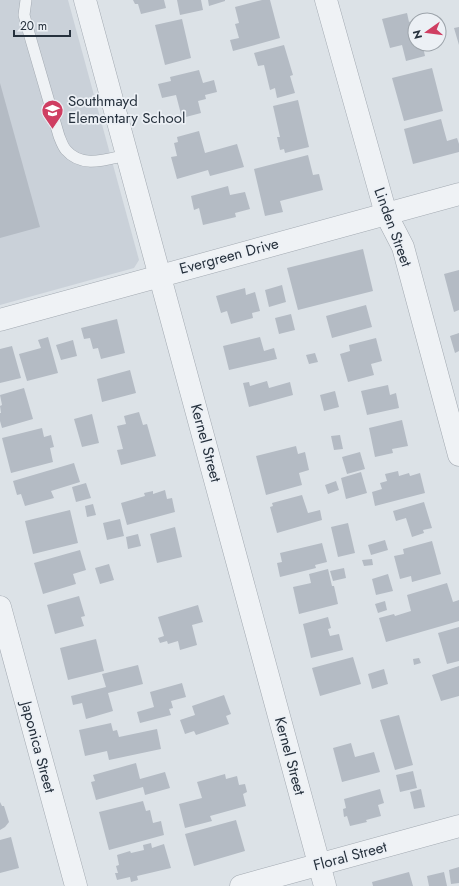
<svg xmlns="http://www.w3.org/2000/svg" width="459" height="886" font-family="Jost,sans-serif">
<rect width="100%" height="100%" fill="#dce2e7"/>
<path fill="#cad1d9" d="M0 0H68L139 260 134 268 0 305Z"/>
<path fill="#b4bbc4" d="M133 0H164L166 8 141 14 138 4H135Z
M177 0H201L203 10 180 15Z
M208 0H225V1L209 6Z
M262 0H270L280 38 233 51 230 40 239 38 235 24 239 23 235 7Z
M407 13 409 22 415 20V44H426V46L423 47 425 56 406 61 402 45 390 48 382 19Z
M182 19 191 58 165 65 155 25Z
M459 27V45L454 28Z
M284 45 293 75 290 76 295 93 277 98 275 88 270 90 264 65 258 66 254 53Z
M432 68 443 111 404 121 392 78Z
M199 70 203 83 214 80 217 92 205 95 206 99 198 101 201 113 182 118 176 95 162 98 158 84 171 81 170 77Z
M0 83 40 227 0 238Z
M298 100 309 147 285 153 284 149 280 150 277 137H280L273 106Z
M441 119 447 141 457 138 459 144V152L413 164 404 129Z
M199 131 205 153 237 144 244 167 210 176 208 170 177 179 171 157 177 156 174 143 178 142 177 137Z
M308 155 313 175 319 174 323 190 280 201 283 212 265 216 254 169Z
M228 186 230 195 245 192 250 209 235 213 236 217 203 225 199 208 194 210 191 196Z
M363 249 373 291 298 310 287 268Z
M459 270V310L454 312 444 274Z
M282 285 286 302 269 307 265 290Z
M245 288 246 295 255 292 260 311 252 313 253 318 231 324 227 311 221 313 216 296Z
M366 305 372 327 332 338 326 316Z
M291 314 295 330 279 334 275 318Z
M117 319 125 353 101 359 98 348 93 349 90 338 84 339 81 328Z
M459 333V351L455 353 450 336Z
M48 337 58 373 27 381 19 354 41 348 38 340Z
M260 337 264 351 274 348 277 359 229 370 223 346Z
M376 338 382 361 371 364 374 375 348 382 340 354 350 351 349 345Z
M73 340 77 356 61 360 56 345Z
M12 346 21 378 0 383V349Z
M315 353 318 362 309 364 306 355Z
M130 370 136 393 102 402 97 379Z
M267 381 269 388 290 382 293 395 249 407 243 383 249 382 250 386Z
M388 385 390 395 396 393 399 408 367 415 361 391Z
M24 388 33 419 2 428 0 421V413H1L0 406 2 405 0 395Z
M335 391 339 407 324 411 320 395Z
M139 412 143 425 147 424 156 456 121 465 117 450 123 449 117 426 126 424 124 416Z
M92 414 99 443 82 447 74 419Z
M402 420 408 446 392 449 393 453 375 457 369 428Z
M42 428 44 437 51 435 54 447 50 448 53 462 11 473 2 438Z
M340 435 343 449 334 450 331 436Z
M296 446 298 454 305 452 309 470 299 473 302 485 266 495 256 456Z
M360 452 365 469 347 474 342 457Z
M74 463 80 482 51 491 54 498 25 506 21 494 17 495 13 481Z
M398 471 399 476 409 473 410 476 420 473 425 493 375 506 372 492 382 489 380 483 387 481 385 474Z
M361 472 367 493 346 499 341 478Z
M336 481 339 490 328 494 325 485Z
M86 483 91 498 76 502 72 487Z
M165 490 167 499 172 498 175 512 127 525 121 503 145 496 144 493 153 491V494Z
M302 495 308 513 320 510 322 520 277 533 270 507 273 506 272 503Z
M424 502 432 528 423 530 424 533 412 537 406 518 396 521 393 511Z
M93 504 96 515 87 517 85 506Z
M70 510 78 543 33 554 25 521Z
M120 519 124 536 107 540 103 523Z
M348 523 355 553 338 557 331 527Z
M175 527 182 557 157 563 150 534Z
M138 534 141 546 128 549 126 537Z
M385 540 388 550 371 555 368 545Z
M432 541 441 574 412 582 411 576 400 579 394 556 404 554 403 549Z
M322 543 327 562 315 565 316 568 280 577 277 563 282 562 280 553Z
M80 550 86 570 73 574 76 584 43 594 34 563Z
M372 559 373 565 364 566 362 560Z
M109 564 114 580 100 584 95 568Z
M344 568 346 578 333 581 330 571Z
M328 569 332 586H334L338 604 299 614 293 587 311 583 309 574Z
M388 574 393 591 376 595 372 579Z
M447 583 453 602 459 600V621L386 642 379 618 394 614 395 616 411 611 407 595Z
M79 596 85 616 81 617 84 626 55 634 47 605Z
M385 601 387 610 378 613 375 604Z
M198 605 203 622 192 625 197 645 180 650 178 641 168 644 167 641 160 643 158 638 164 636 158 617Z
M328 617 331 628 328 629 330 636 339 634 343 650 311 658 303 624Z
M459 627V661L447 664 438 633Z
M96 639 104 671 68 680 60 648Z
M353 657 361 684 320 696 312 668Z
M419 658 421 663 414 665 413 659Z
M138 665 143 684 108 693 113 711 86 719 82 703 73 705 71 696 106 687 102 674Z
M459 666V696L441 701 432 675Z
M384 669 388 684 372 689 368 674Z
M182 683 186 697 171 701 173 708 169 709 171 715 140 723 137 712 154 707 150 692Z
M224 695 231 714 226 716 229 724 196 735 194 731 185 734 180 720 195 715 192 706Z
M399 715 413 765 395 770 380 720Z
M111 723 113 731 117 730 119 737 157 729 161 749 109 760 107 751 85 756 79 730Z
M351 743 355 757 374 752 380 772 342 782 333 748Z
M136 763 140 779 165 772 170 788 145 795 143 787 96 800 91 782 95 781 93 775Z
M413 771 417 788 400 792 396 775Z
M225 774 226 779 237 776 239 785 245 784 247 792 243 794 246 806 210 816 212 821 185 828 179 804 202 798 197 782Z
M380 789 384 803 378 805 381 816 366 820 367 822 350 826 347 816 344 817 343 809 346 808 344 799Z
M421 789 425 807 414 809 410 792Z
M143 801 146 811 150 810 153 823 161 821 164 835 109 850 99 812Z
M0 802 2 806H4L9 822 5 827 0 830Z
M236 820 245 851 194 866 185 834Z
M11 837 19 868 0 873V840Z
M151 843 152 848 164 844 171 868 137 876 138 880 131 882 130 877 117 880 115 873H118L116 866 119 865 117 855 130 851 131 853 144 850 143 845Z
M459 867V883L451 884 449 870Z
M409 872 413 886H373L372 882Z
M444 872 447 886H429L427 876Z"/>
<g fill="none" stroke-linecap="round" stroke-linejoin="round">
<defs>
<path id="service" d="M26 0 24 15 29 33 59 136C61 141 63 147 66 150 82 169 107 159 127 155"/>
<path id="minor" d="M85 0 325 886
M326 0 386 214 403 247 459 455
M0 607 76 886
M241 886 459 826"/>
<path id="tertiary" d="M0 320 459 194"/>
</defs>
<use href="#service" stroke="#a2a9b1" stroke-width="12"/>
<use href="#minor" stroke="#a2a9b1" stroke-width="23"/>
<use href="#tertiary" stroke="#a2a9b1" stroke-width="23"/>
<use href="#service" stroke="#eff2f5" stroke-width="11"/>
<use href="#minor" stroke="#eff2f5" stroke-width="22"/>
<use href="#tertiary" stroke="#eff2f5" stroke-width="22"/>
</g>
<defs>
<symbol id="school-pin" viewBox="-11 -11 22 30"><path d="M0 17L-7.5 6A9.5 9.5 0 1 1 7.5 6Z" fill="#cf3e62" stroke="#ecf0f5"/><path d="M0-5L7-2L0 1L-7-2ZM-4 1L0 2.5L4 1V4Q0 6-4 4Z" fill="#fff"/></symbol>
</defs>
<g fill-rule="evenodd">
<use href="#school-pin" x="40" y="98" width="25" height="34"/>
</g>
<g text-anchor="middle" dominant-baseline="central" stroke-width="3.5" stroke-linejoin="round" paint-order="stroke">
<g font-size="15" fill="#26313d" stroke="#ecf0f5" text-anchor="start">
<text x="68" y="101">Southmayd<tspan x="68" dy="17">Elementary School</tspan></text>
</g>
<g font-size="15" fill="#26313d" stroke="#ecf0f5">
<text transform="translate(393 227) rotate(70)">Linden Street</text>
<text transform="translate(229 256) rotate(-15)">Evergreen Drive</text>
<text transform="translate(206 443) rotate(75)">Kernel Street</text>
<text transform="translate(38 747) rotate(75)">Japonica Street</text>
<text transform="translate(290 756) rotate(75)">Kernel Street</text>
<text transform="translate(350 856) rotate(-15)">Floral Street</text>
</g>
</g>
<g transform="translate(427 32) rotate(256)"><circle r="19" fill="#ecf0f5" stroke="#9da4ab"/>
<path d="M0-3L7 15L0 10L-7 15Z" fill="#cf3e62"/>
<text y="-6" font-size="11" font-weight="bold" text-anchor="middle" fill="#26313d">N</text>
</g>
<path d="M14 30v6h56v-6" fill="none" stroke="#26313d" stroke-width="2"/>
<text x="20" y="30" font-size="12" fill="#26313d" stroke="#ecf0f5" stroke-width="3" paint-order="stroke">20 m</text>
</svg>
